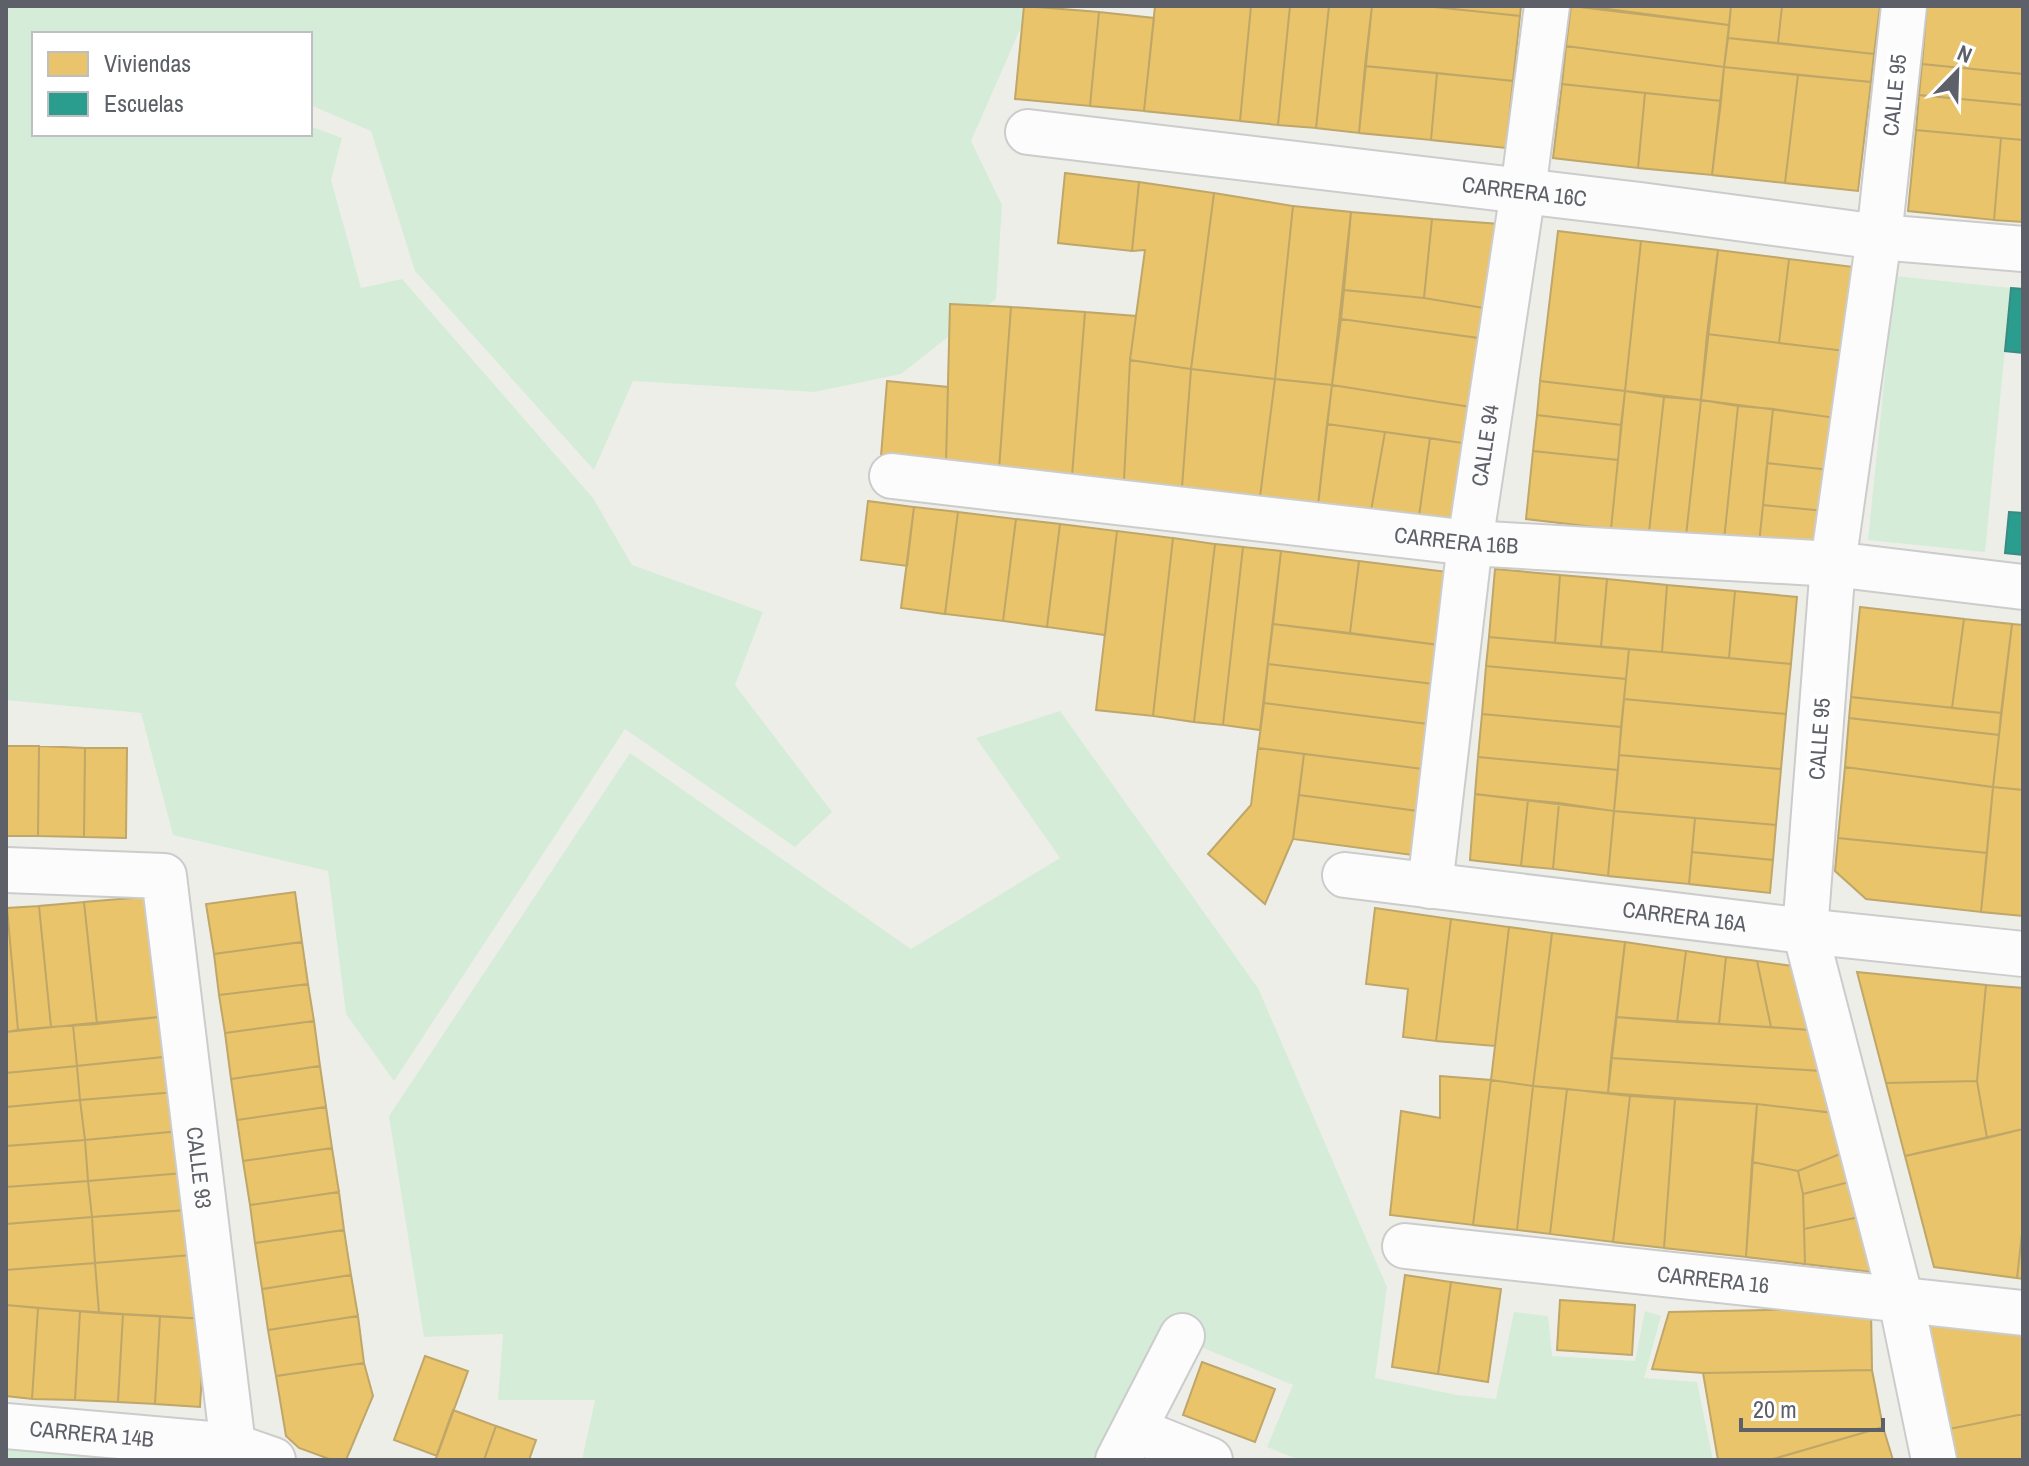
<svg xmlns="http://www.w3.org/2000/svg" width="2029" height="1466" font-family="'Archivo Narrow',sans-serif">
<rect width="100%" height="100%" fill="#eeeee9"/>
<path fill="#d5ecd8" d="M6 6H1024L1022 25 971 141 1002 205 996 299 901 374 814 392 633 381 594 470 415 271 371 131 310 105V34H34V134H310V126L342 138 331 180 361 288 402 279 593 498 632 565 763 612 735 685 832 812 795 847 625 729 394 1081 346 1014 328 871 173 835 141 713 6 700Z
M1895 276 2011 288 1985 552 1868 540Z
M1060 711 1258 988 1387 1287 1375 1378 1457 1395 1496 1399 1514 1312 1548 1316 1552 1356 1635 1361 1645 1311 1661 1316 1644 1378 1697 1382 1713 1460H1299L1267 1447 1293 1385 1196 1345 1203 1323 1177 1313 1122 1426 1102 1460H582L595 1400H498L503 1334 424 1337 389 1116 630 753 911 949 1060 858 976 738Z
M6 1444 167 1460H6Z"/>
<path fill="#e9c46a" stroke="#bfa669" stroke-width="2" d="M1024 6 1099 12 1090 106 1015 99Z
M1155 6H1251L1240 121 1144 111Z
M1251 6H1290L1278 125 1240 121Z
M1290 6H1329L1316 128 1278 125Z
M1329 6H1372L1359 133 1316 128Z
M1372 6H1425L1520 16 1513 81 1365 66Z
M1425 6H1521L1520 16Z
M1571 6 1729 25 1724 67 1566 46Z
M1585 6H1731L1729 25Z
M1731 6H1782L1778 43 1728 38Z
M1782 6H1880L1874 54 1778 43Z
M1927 6H2023V74L1922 64Z
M1099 12 1154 18 1144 111 1090 106Z
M1728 38 1874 54 1871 82 1724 67Z
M1566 46 1724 67 1721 101 1562 84Z
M1922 64 2023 74V105L1919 95Z
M1365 66 1437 73 1431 140 1359 133Z
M1724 67 1798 75 1785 183 1712 175Z
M1437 73 1513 81 1506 148 1431 140Z
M1798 75 1871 82 1858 191 1785 183Z
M1562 84 1645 93 1638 168 1553 158Z
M1645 93 1721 101 1712 175 1638 168Z
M1919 95 2023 105V140L1916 130Z
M1916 130 2001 138 1994 220 1908 211Z
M2001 138 2023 140V222L1994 220Z
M1065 173 1139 182 1132 251 1058 243Z
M1139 182 1214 193 1191 369 1130 360 1145 250 1132 251Z
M1214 193 1293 206 1275 379 1191 369Z
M1293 206 1351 212 1332 385 1275 379Z
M1351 212 1432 219 1424 298 1344 290Z
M1432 219 1500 224 1490 309 1424 298Z
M1558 231 1641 241 1625 391 1540 381Z
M1641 241 1718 250 1701 400 1625 391Z
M1718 250 1789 259 1779 343 1707 334Z
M1789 259 1854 267 1845 351 1779 343Z
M1344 290 1424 298 1490 309 1486 339 1341 319Z
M950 304 1011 307 999 469 946 462Z
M1011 307 1085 312 1072 476 999 469Z
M1085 312 1136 316 1130 360 1124 481 1072 476Z
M1341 319 1486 339 1477 408 1332 385Z
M1707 334 1845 351 1836 418 1701 400Z
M1130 360 1191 369 1182 487 1124 481Z
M1191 369 1275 379 1260 497 1182 487Z
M1275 379 1332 385 1318 505 1260 497Z
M887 381 948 387 946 462 881 456Z
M1540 381 1625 391 1621 425 1537 415Z
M1332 385 1477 408 1469 444 1327 424Z
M1625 391 1664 397 1649 532 1611 529Z
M1664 397 1701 400 1686 536 1649 532Z
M1701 400 1738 406 1724 540 1686 536Z
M1738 406 1773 409 1759 544 1724 540Z
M1773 409 1836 418 1830 470 1767 463Z
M1537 415 1621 425 1618 460 1533 451Z
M1327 424 1385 432 1371 511 1318 505Z
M1385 432 1430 438 1419 516 1371 511Z
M1430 438 1469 444 1462 523 1419 516Z
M1533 451 1618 460 1611 529 1526 519Z
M1767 463 1830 470 1825 511 1763 505Z
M868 501 914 507 907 566 861 560Z
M1763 505 1825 511 1820 551 1759 544Z
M914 507 958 512 945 614 901 608Z
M958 512 1016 519 1003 621 945 614Z
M1016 519 1060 524 1047 627 1003 621Z
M1060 524 1117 531 1105 635 1047 627Z
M1117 531 1173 538 1153 716 1096 710Z
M1173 538 1215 544 1194 722 1153 716Z
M1215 544 1243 547 1223 725 1194 722Z
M1243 547 1281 551 1260 730 1223 725Z
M1281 551 1359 561 1350 633 1273 624Z
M1359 561 1448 572 1439 645 1350 633Z
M1495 569 1560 575 1555 643 1489 637Z
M1560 575 1607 579 1601 647 1555 643Z
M1607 579 1667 585 1662 652 1601 647Z
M1667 585 1735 591 1729 658 1662 652Z
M1735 591 1797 597 1791 664 1729 658Z
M1860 607 1964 619 1952 708 1851 697Z
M1964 619 2012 624 2001 713 1952 708Z
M1273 624 1439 645 1434 684 1268 664Z
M2012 624 2023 625V790L1993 787Z
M1489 637 1629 649 1626 679 1486 666Z
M1629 649 1791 664 1786 714 1624 699Z
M1268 664 1434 684 1428 724 1264 703Z
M1486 666 1626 679 1621 727 1482 714Z
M1851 697 2001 713 1999 735 1849 718Z
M1624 699 1786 714 1781 769 1619 755Z
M1264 703 1428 724 1423 769 1258 748Z
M1482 714 1621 727 1618 770 1478 757Z
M1849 718 1999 735 1993 787 1845 767Z
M6 746H39L38 836H6Z
M39 746 85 748 84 837 38 836Z
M85 748H127L126 838 84 837Z
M1258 748 1304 754 1293 839 1265 904 1208 854 1251 805Z
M1304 754 1423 769 1418 811 1299 795Z
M1619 755 1781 769 1776 825 1614 811Z
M1478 757 1618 770 1614 811 1475 794Z
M1845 767 1993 787 1987 853 1838 838Z
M1993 787 2023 790V916L1981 912Z
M1475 794 1528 800 1521 866 1470 860Z
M1299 795 1418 811 1412 855 1293 839Z
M1528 800 1559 803 1553 869 1521 866Z
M1559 803 1614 811 1608 876 1553 869Z
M1614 811 1695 818 1689 884 1608 876Z
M1695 818 1776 825 1773 860 1692 852Z
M1838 838 1987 853 1981 912 1866 899 1835 871Z
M1692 852 1773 860 1770 893 1689 884Z
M295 892 302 942 214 954 206 904Z
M156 896 168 1016 97 1024 84 902Z
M84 902 97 1024 51 1027 39 906Z
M39 906 51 1027 18 1030 7 908Z
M7 908 18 1030 6 1032V909Z
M1375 908 1451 919 1436 1041 1403 1037 1408 989 1366 984Z
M1451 919 1509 927 1495 1046 1436 1041Z
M1509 927 1552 933 1533 1086 1491 1080Z
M1552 933 1625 942 1608 1093 1533 1086Z
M302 942 308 984 219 995 214 954Z
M1625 942 1686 951 1677 1022 1616 1017Z
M1686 951 1726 957 1719 1024 1677 1022Z
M1726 957 1757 961 1771 1027 1719 1024Z
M1757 961 1792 966 1810 1030 1771 1027Z
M1857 972 1986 985 1977 1081 1886 1083Z
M308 984 314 1021 225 1033 219 995Z
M1986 985 2023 988V1129L1987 1138 1977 1081Z
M168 1016 172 1056 77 1066 73 1025Z
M1616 1017 1810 1030 1822 1071 1611 1058Z
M314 1021 320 1066 231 1079 225 1033Z
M73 1025 77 1066 6 1073V1032Z
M172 1056 176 1092 80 1100 77 1066Z
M1611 1058 1822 1071 1834 1113 1757 1104 1608 1093Z
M77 1066 80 1100 6 1107V1073Z
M320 1066 326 1107 237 1120 231 1079Z
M1440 1076 1491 1080 1473 1225 1390 1215 1401 1111 1440 1118Z
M1491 1080 1533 1086 1517 1230 1473 1225Z
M1977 1081 1987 1138 1905 1156 1886 1083Z
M1533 1086 1567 1089 1550 1234 1517 1230Z
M1567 1089 1630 1096 1613 1242 1550 1234Z
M176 1092 180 1131 85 1140 80 1100Z
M1630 1096 1675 1099 1664 1248 1613 1242Z
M1675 1099 1757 1104 1746 1257 1664 1248Z
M80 1100 85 1140 6 1146V1107Z
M1757 1104 1834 1113 1845 1152 1798 1171 1752 1162Z
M326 1107 332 1148 243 1161 237 1120Z
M2023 1129V1225L2017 1278 1934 1267 1905 1156Z
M180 1131 183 1173 88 1181 85 1140Z
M85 1140 88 1181 6 1187V1146Z
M332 1148 339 1192 250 1205 243 1161Z
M1845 1152 1853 1181 1803 1194 1798 1171Z
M1752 1162 1798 1171 1803 1194 1805 1264 1746 1257Z
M183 1173 187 1210 92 1217 88 1181Z
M88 1181 92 1217 6 1224V1187Z
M1853 1181 1864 1216 1804 1229 1803 1194Z
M339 1192 344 1230 255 1243 250 1205Z
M187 1210 191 1255 95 1263 92 1217Z
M1864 1216 1880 1273 1805 1264 1804 1229Z
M92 1217 95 1263 6 1270V1224Z
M2023 1225V1279L2017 1278Z
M344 1230 351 1275 262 1289 255 1243Z
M191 1255 205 1319 99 1313 95 1263Z
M95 1263 99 1313 6 1305V1270Z
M351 1275 358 1316 268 1330 262 1289Z
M1405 1275 1451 1282 1438 1374 1392 1367Z
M1451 1282 1501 1289 1488 1382 1438 1374Z
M1560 1300 1635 1305 1632 1355 1557 1350Z
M6 1305 38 1308 32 1399 6 1396Z
M38 1308 80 1311 75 1400 32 1399Z
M1871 1308 1872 1370 1703 1373 1652 1369 1669 1312Z
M80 1311 123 1314 118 1402 75 1400Z
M123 1314 160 1316 155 1404 118 1402Z
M160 1316 205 1319 200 1407 155 1404Z
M358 1316 364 1363 276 1376 268 1330Z
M1928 1320 2023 1331V1414L1949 1429Z
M425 1356 468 1371 437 1456 394 1440Z
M1202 1362 1275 1389 1255 1442 1183 1415Z
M364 1363 373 1396 346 1460H332L299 1448 286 1436 276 1376Z
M1872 1370 1883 1427 1770 1460H1718L1703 1373Z
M453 1410 496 1426 484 1460H435Z
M2023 1414V1460H1956L1949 1429Z
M496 1426 536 1440 529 1460H484Z
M1883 1427 1893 1460H1770Z"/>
<path fill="#2a9d8f" stroke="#398b83" stroke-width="2" d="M2011 288 2023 289V353L2005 351Z
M2009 512 2023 513V555L2005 553Z"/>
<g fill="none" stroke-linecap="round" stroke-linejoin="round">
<defs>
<g id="minor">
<path d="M1904 6 1879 237 1833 564 1805 931 1901 1300 1934 1460"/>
<path id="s1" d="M1028 132 1640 205 1879 237 2023 249"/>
<path id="s2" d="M892 476 1470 543 1833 564 2023 587"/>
<path id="s3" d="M6 870 164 876 233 1446 231 1460"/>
<path id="s4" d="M1345 875 1805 931 2023 954"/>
<path id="s5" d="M1430 886 1470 543 1523 191 1547 6"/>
<path id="s6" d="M1405 1246 2023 1313"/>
<path id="s7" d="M6 1426 233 1446 273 1460"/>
<path d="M1135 1430 1210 1460"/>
<path d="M1118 1460 1182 1336"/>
</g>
</defs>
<use href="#minor" stroke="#cbcccb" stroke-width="48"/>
<use href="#minor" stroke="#fcfcfc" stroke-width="44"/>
</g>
<g text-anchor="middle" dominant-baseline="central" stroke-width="8" stroke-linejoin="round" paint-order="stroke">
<g font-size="22" fill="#5d6068" stroke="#fff">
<text transform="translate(1894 95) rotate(-84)">CALLE 95</text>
<text stroke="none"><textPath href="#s1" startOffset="500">CARRERA 16C</textPath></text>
<text stroke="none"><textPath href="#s5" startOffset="444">CALLE 94</textPath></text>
<text stroke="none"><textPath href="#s2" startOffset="568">CARRERA 16B</textPath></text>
<text transform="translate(1819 739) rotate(-86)">CALLE 95</text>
<text stroke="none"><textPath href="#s4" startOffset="342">CARRERA 16A</textPath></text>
<text stroke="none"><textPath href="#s3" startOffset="452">CALLE 93</textPath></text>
<text stroke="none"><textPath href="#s6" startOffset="310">CARRERA 16</textPath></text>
<text stroke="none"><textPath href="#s7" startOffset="86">CARRERA 14B</textPath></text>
</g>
</g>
<rect width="2029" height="1466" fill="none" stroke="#5d6068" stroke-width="16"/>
<rect x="32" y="32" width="280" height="104" fill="#ffffff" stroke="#bebfc3" stroke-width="2"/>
<rect x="48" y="52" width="40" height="24" fill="#e9c46a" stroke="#bebfc3" stroke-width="2"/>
<text x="104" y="72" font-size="24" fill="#5d6068">Viviendas</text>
<rect x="48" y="92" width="40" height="24" fill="#2a9d8f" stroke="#bebfc3" stroke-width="2"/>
<text x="104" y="112" font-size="24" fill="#5d6068">Escuelas</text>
<g transform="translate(1957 72) rotate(23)" stroke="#ffffff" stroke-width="6" paint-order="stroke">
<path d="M0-6L14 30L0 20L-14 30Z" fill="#5d6068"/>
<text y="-12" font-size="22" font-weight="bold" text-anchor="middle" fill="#5d6068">N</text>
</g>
<path d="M1741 1418v12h142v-12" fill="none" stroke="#5d6068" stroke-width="4"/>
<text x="1753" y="1418" font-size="24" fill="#5d6068" stroke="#ffffff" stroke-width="6" paint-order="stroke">20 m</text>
</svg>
